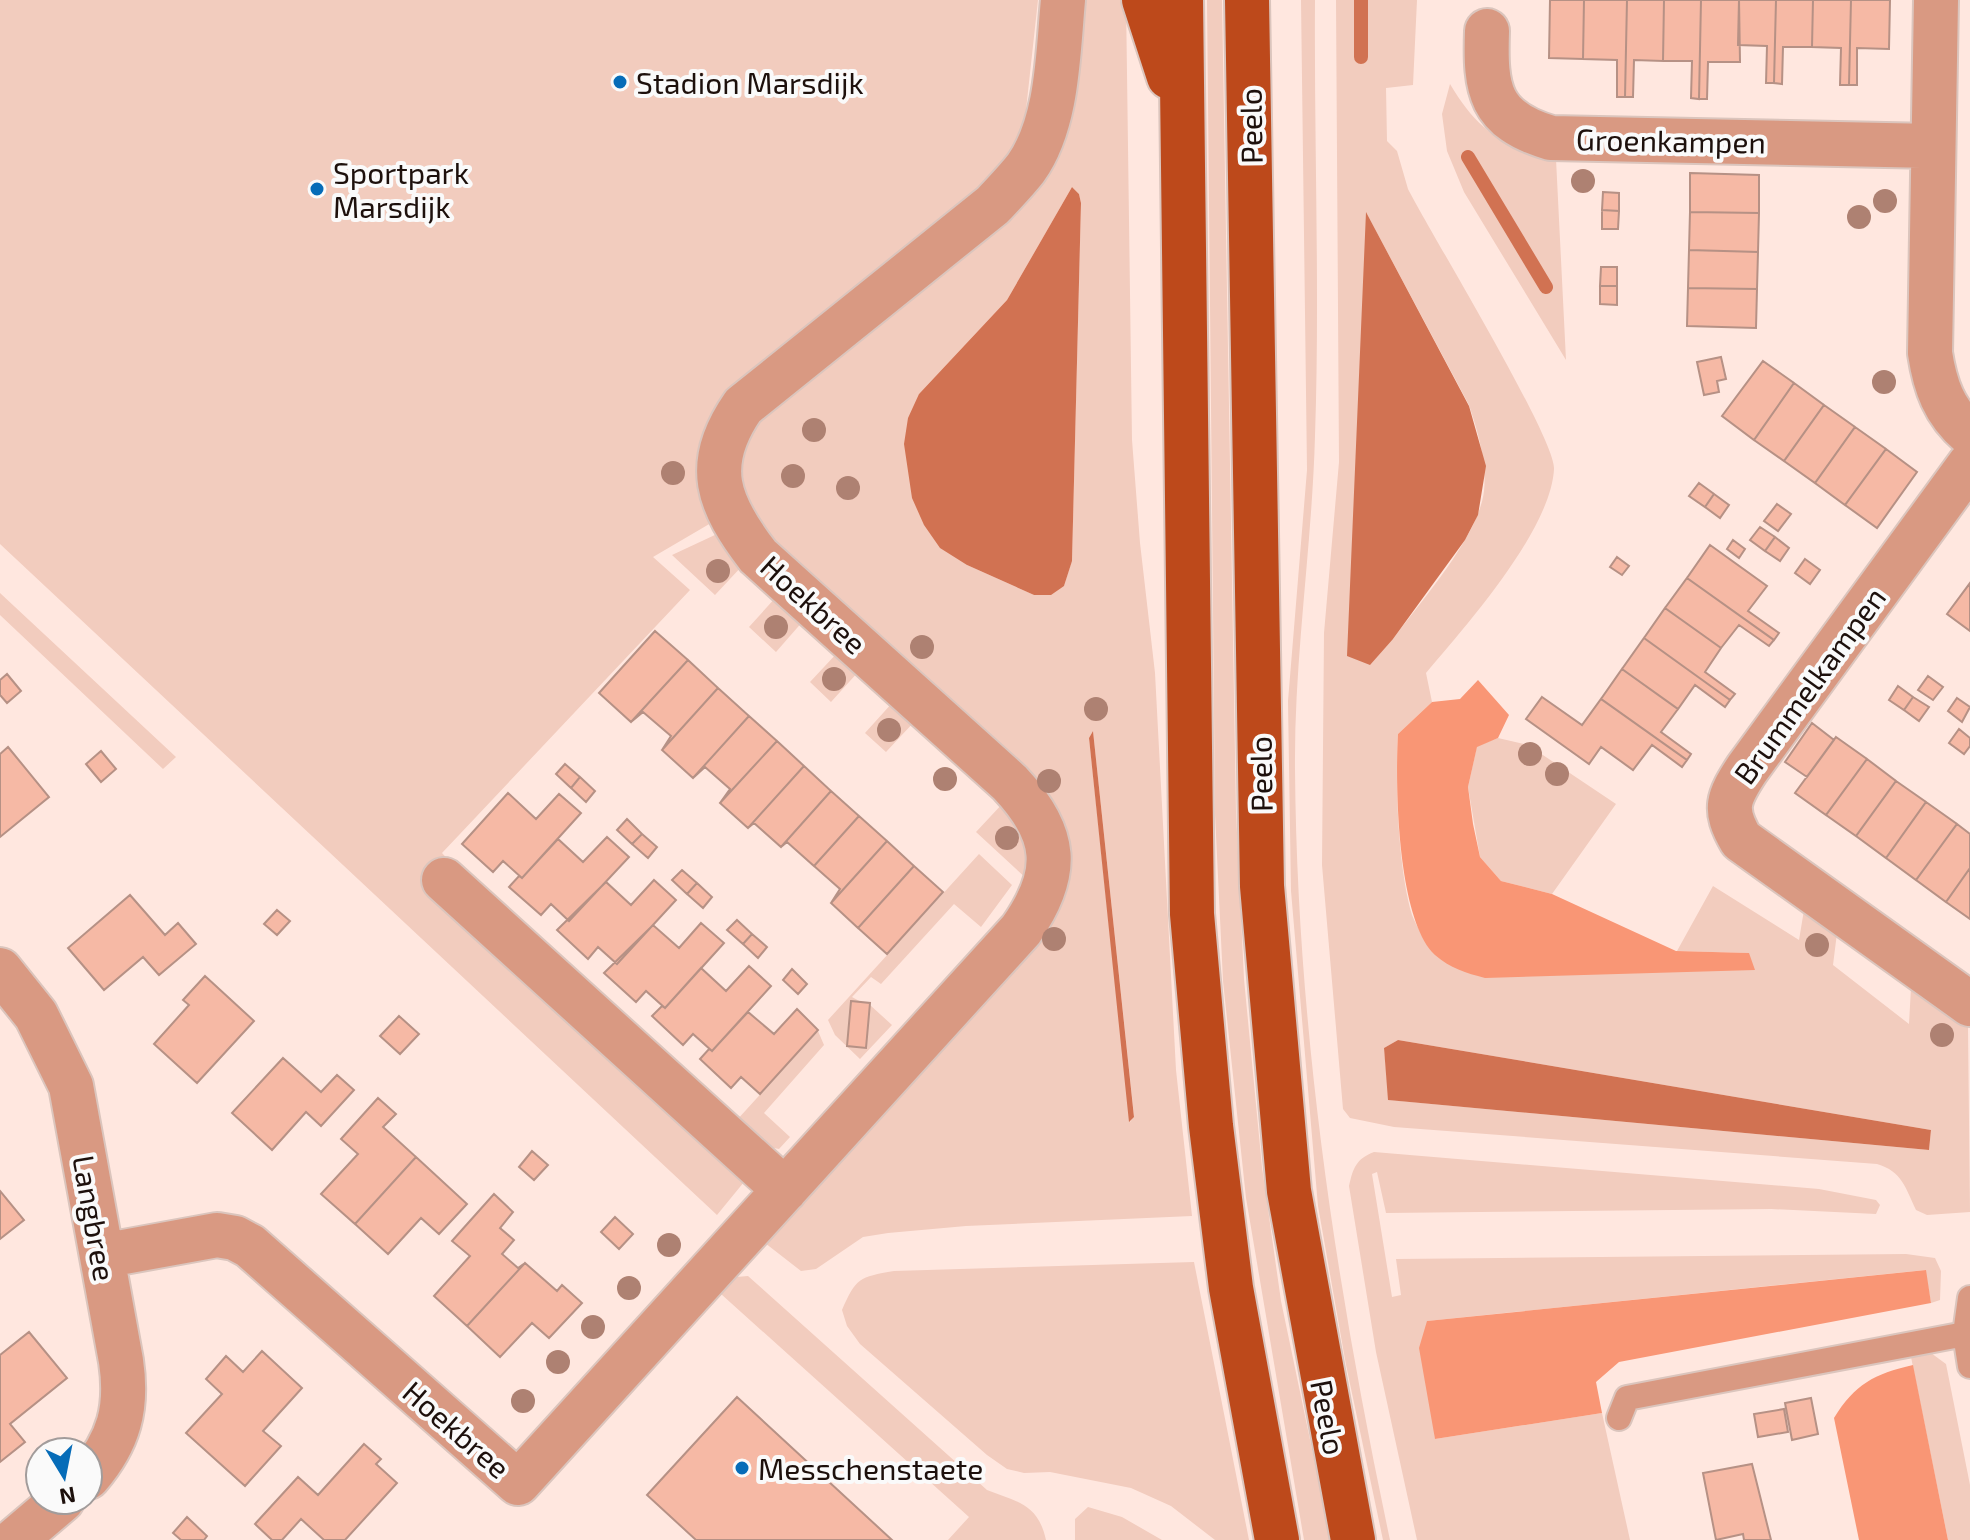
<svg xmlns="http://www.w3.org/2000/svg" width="1970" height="1540" font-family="'Exo 2',sans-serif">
<rect width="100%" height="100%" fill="#ffe7df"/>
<path fill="#f2ccbe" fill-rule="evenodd" d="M0 0H1038L1024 128 1018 144 995 177 747 378 711 523 653 557 690 590 442 853 744 1182 717 1215 0 544Z
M1080 0H1126L1132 440 1140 543 1155 673 1176 1070 1192 1216 966 1226 888 1233 863 1237 816 1269 801 1271 765 1243 1048 928 1062 899 1069 866 758 524C735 483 735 460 759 420L1011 215 1047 176ZM1072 187 1079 194 1081 203 1072 560 1064 586 1034 595 967 565 919 394 1007 300ZM1093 731 1134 1116 1130 1122 1089 738Z
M1207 0H1222L1236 812 1244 979 1262 1167 1281 1301 1331 1540H1304L1246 1198 1223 981 1215 814Z
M1301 0H1315C1314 145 1320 291 1315 436 1312 547 1294 658 1295 769 1297 1030 1336 1286 1390 1540H1383L1346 1365 1318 1206 1291 891 1288 701 1307 470Z
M1336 0H1417L1413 85 1386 88 1387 141 1397 151 1408 189C1430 232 1556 439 1554 469 1551 530 1466 626 1426 673L1432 702 1398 734C1395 783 1398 868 1412 915 1417 928 1426 941 1433 953H1749L1677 951 1713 886 1799 940 1804 910 1837 933 1833 965 1909 1024 1911 988 1968 1027 1970 1212 1927 1215 1916 1210C1906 1189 1902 1171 1877 1164L1394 1127 1350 1118 1343 1109 1322 865 1324 633 1339 462ZM1367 214 1469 405C1478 432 1487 463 1484 491 1479 536 1421 601 1393 639ZM1398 1040 1931 1130 1929 1150 1389 1100 1384 1048Z
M1450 84C1477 130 1504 148 1556 159L1566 360 1464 192 1447 151 1442 114Z
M717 534 743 565 715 595 672 555Z
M0 593 176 757 163 769 0 615Z
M777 596 804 620 776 652 749 627Z
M838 652 859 671 831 702 810 682Z
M893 702 915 721 886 752 865 733Z
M1498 738 1528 745 1616 804 1552 894 1501 881 1480 857 1468 787 1477 746Z
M1004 802 1028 841V880L976 832Z
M979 854 1012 885 981 927 954 904 881 984 871 977 852 997 861 1002H851L847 1045 866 1047 870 1005 892 1025 860 1059 835 1035 828 1020Z
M818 1031 824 1045 764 1113 790 1137 779 1149 769 1147 736 1121Z
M1374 1152 1819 1189 1876 1200 1880 1205 1876 1214 1771 1209 1386 1213 1377 1172 1372 1174 1392 1297 1401 1295 1396 1259 1906 1254 1935 1258 1941 1271 1940 1300 1931 1303 1925 1270 1427 1321 1435 1439 1602 1413 1630 1540H1417L1376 1352 1349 1186C1353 1168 1356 1159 1374 1152Z
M1194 1262 1249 1540H1215L1171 1506 1131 1488 1050 1472 1024 1473 1007 1469 987 1455 860 1344 847 1326 842 1310C856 1278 859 1277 894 1271Z
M748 1276 987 1490C1018 1502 1038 1504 1046 1540H948L969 1517 721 1294 736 1277Z
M1910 1352 1931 1353 1946 1364 1970 1485V1540H1948Z
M1088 1507 1122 1517 1162 1540H1075V1519Z"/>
<path fill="#f99675" d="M1478 680 1509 715 1498 738 1477 747 1468 787 1473 824 1480 857 1501 881 1552 894 1676 951 1749 953 1755 970 1485 978C1466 973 1450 968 1435 955 1397 919 1395 784 1398 734L1432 702 1460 699Z
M1926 1270 1931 1303 1619 1362 1596 1382 1602 1413 1435 1439 1419 1348 1427 1321Z
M1913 1365 1948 1540H1859L1834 1418C1855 1384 1874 1374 1913 1365Z"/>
<path fill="#d17252" d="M1072 187 1079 194 1081 203 1072 561 1064 586 1051 595H1034L967 565 940 548 924 525 912 498 904 444 908 418 919 394 1007 300Z
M1366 212 1469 406 1486 466 1478 515 1465 540 1393 639 1370 665 1347 656Z
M1093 731 1134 1117 1129 1122 1089 738Z
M1398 1040 1931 1130 1929 1150 1388 1100 1384 1048Z"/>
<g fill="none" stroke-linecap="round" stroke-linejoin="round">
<path stroke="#d17252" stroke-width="14" d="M1361 57V0
M1468 157 1546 287"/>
</g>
<path fill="#f6b9a5" stroke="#b69185" stroke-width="2" d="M1550 0H1584L1583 59 1549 58Z
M1584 0H1627L1625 97H1617V60L1583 59Z
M1627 0H1664L1663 61 1634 60 1633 97H1625Z
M1664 0H1701L1699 99 1691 98 1692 61H1663Z
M1701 0H1739L1740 62H1708L1707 99H1699Z
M1739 0H1776L1774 83H1766L1767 46 1738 45Z
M1776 0H1813L1812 47H1783L1782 84 1774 83Z
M1813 0H1851L1849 85H1840L1841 48 1812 47Z
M1851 0H1890L1889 49 1857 48V85H1849Z
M1690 173 1759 175V213L1690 212Z
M1603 192 1619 193V211L1602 210Z
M1602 210 1619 211 1618 229H1602Z
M1690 212 1759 213 1758 252 1689 250Z
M1689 250 1758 252 1757 289 1688 288Z
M1601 267H1617V286H1600Z
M1600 286H1617V305L1600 304Z
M1688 288 1757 289 1756 328 1687 326Z
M1721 357 1726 379 1717 381 1719 392 1704 395 1697 362Z
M1763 361 1794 383 1754 440 1722 416Z
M1794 383 1824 405 1784 461 1754 440Z
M1824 405 1855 427 1815 483 1784 461Z
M1855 427 1886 449 1845 505 1815 483Z
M1886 449 1917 472 1877 528 1845 505Z
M1699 483 1714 494 1705 507 1689 496Z
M1714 494 1729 505 1720 518 1705 507Z
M1777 504 1791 514 1778 531 1764 521Z
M1760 527 1775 537 1765 551 1750 540Z
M1775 537 1789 548 1780 561 1765 551Z
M1733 540 1745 549 1739 558 1727 549Z
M1710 545 1767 586 1748 611 1779 633 1774 640 1687 578Z
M1617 557 1629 566 1622 575 1610 567Z
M1805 559 1820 570 1810 584 1795 573Z
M1687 578 1774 640 1769 646 1739 625 1721 648 1665 608Z
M1970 583V631L1947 614Z
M1665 608 1721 648 1705 672 1735 694 1730 700 1644 638Z
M655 631 688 660 631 722 599 693Z
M1644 638 1730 700 1725 707 1695 685 1678 709 1622 669Z
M688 660 718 688 662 750 671 736 643 712 631 722Z
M1622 669 1678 709 1661 732 1691 754 1687 760 1601 699Z
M7 674 21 691 7 703 0 695V680Z
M1928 676 1943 687 1933 700 1918 690Z
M1898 686 1913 697 1904 710 1889 700Z
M718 688 749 716 693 778 662 750Z
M1542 697 1582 725 1601 699 1687 760 1682 767 1652 745 1633 770 1601 747 1589 764 1526 719Z
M1913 697 1929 707 1919 721 1904 710Z
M1957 698 1970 707 1962 722 1948 711Z
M749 716 777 741 720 803 730 789 705 767 693 778Z
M1812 723 1834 740 1807 777 1785 762Z
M1959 729 1970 738V746L1964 754 1949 743Z
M1836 737 1867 759 1826 815 1795 793Z
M777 741 804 766 748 828 720 803Z
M8 747 49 797 0 837V754Z
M101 751 116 769 101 782 86 764Z
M1867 759 1896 781 1856 836 1826 815Z
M565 764 580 777 571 788 556 774Z
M804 766 831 791 781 847 754 823 748 828Z
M580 777 595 791 586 802 571 788Z
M1896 781 1926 802 1886 858 1856 836Z
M831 791 859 816 814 866 787 842 781 847Z
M508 793 536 819 559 794 581 813 522 878 503 861 493 872 462 844Z
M1926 802 1957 824 1916 880 1886 858Z
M859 816 887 841 831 903 840 889 814 866Z
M627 819 642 834 632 844 617 830Z
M1957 824 1970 834V868L1946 902 1916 880Z
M642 834 657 847 648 858 632 844Z
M607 837 629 857 569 921 551 904 541 915 509 887 519 876 522 878 558 839 583 862Z
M887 841 914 866 858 928 831 903Z
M914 866 943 892 887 954 858 928Z
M1970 868V919L1946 902Z
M682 870 697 883 687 894 672 880Z
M654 880 676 900 617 964 598 947 588 959 557 930 606 882 631 905Z
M697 883 712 897 703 908 687 894Z
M130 895 165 935 178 923 196 944 159 975 143 957 104 990 68 948Z
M277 910 290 921 277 935 264 924Z
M737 920 752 934 743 944 727 930Z
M701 923 724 943 665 1008 646 991 636 1002 604 973 653 925 679 948Z
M752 934 767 947 758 958 743 944Z
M749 966 771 986 712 1051 693 1034 683 1045 652 1016 662 1006 665 1008 701 968 726 991Z
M792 969 807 984 798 994 783 980Z
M205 976 254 1021 197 1083 154 1044 189 1005 183 1000Z
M851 1001 870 1003 866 1048 847 1046Z
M797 1009 818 1030 760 1094 741 1077 731 1088 700 1059 709 1049 712 1051 748 1012 774 1034Z
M399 1016 419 1034 400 1054 380 1036Z
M283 1058 321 1092 337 1075 354 1090 321 1126 306 1112 272 1150 232 1113Z
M378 1098 396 1114 383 1127 416 1157 355 1224 321 1194 358 1154 341 1139Z
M532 1151 548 1165 534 1180 519 1167Z
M416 1157 467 1204 439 1234 421 1218 388 1254 355 1224Z
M0 1191 24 1220 0 1239Z
M494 1194 513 1212 500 1228 514 1240 502 1254 518 1268 525 1263 467 1326 434 1296 470 1256 452 1241Z
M615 1217 633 1234 619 1249 601 1232Z
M525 1263 557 1291 562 1285 582 1303 549 1338 532 1323 500 1357 467 1326Z
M29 1332 67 1378 10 1424 25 1442 0 1462V1355Z
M262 1351 302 1388 263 1431 281 1446 245 1486 186 1433 222 1394 206 1379 226 1356 243 1372Z
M737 1397 892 1540H696L647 1495Z
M1811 1398 1818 1434 1792 1440 1785 1403Z
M1784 1409 1788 1432 1758 1437 1754 1414Z
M364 1444 381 1459 376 1464 397 1483 345 1540H324L301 1519 282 1540H272L255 1524 298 1477 318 1495Z
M1752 1464 1771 1540H1744L1743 1534 1716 1540 1703 1473Z
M187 1517 207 1536 204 1540H181L173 1533Z"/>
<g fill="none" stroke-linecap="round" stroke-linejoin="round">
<defs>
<path id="lane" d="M1970 1298 1965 1334 1970 1366
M1619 1418 1627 1398 1965 1334"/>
<path id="street" d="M1936 0 1930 353C1935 386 1944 412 1970 434
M1487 31C1485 90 1489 120 1551 138L1933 146
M1970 464 1747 769C1728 798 1723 809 1741 840L1970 1004
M444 880 785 1190
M0 970 36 1015 71 1086 121 1361C128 1408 119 1441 88 1477
M102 1256 217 1235 235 1238 250 1246 518 1483 1021 930C1061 873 1058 834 1010 783L758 556C718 504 702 465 743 406L993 205C1004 193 1016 181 1026 168 1058 123 1058 53 1063 0
M15 1540 62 1500"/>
<path id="primary" d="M1144 0 1169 77
M1181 0 1192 914 1211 1126 1231 1288 1277 1540
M1247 0 1262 886 1289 1191 1353 1540"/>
</defs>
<use href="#lane" stroke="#dbc5bd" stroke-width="28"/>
<use href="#street" stroke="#dbc5bd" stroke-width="48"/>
<use href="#primary" stroke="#dbc5bd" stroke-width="48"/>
<use href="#lane" stroke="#d99982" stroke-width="24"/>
<use href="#street" stroke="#d99982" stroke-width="44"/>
<use href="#primary" stroke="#bd491b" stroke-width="44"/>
</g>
<g fill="#ae8172">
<circle cx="1583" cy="181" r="12"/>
<circle cx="1885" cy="201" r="12"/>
<circle cx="1859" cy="217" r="12"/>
<circle cx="1884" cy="382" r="12"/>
<circle cx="814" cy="430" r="12"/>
<circle cx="673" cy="473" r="12"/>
<circle cx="793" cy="476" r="12"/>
<circle cx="848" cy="488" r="12"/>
<circle cx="718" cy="571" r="12"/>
<circle cx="776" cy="627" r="12"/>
<circle cx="922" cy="647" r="12"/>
<circle cx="834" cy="679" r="12"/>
<circle cx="1096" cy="709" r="12"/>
<circle cx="889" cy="730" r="12"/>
<circle cx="1530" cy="754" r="12"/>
<circle cx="1557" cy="774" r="12"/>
<circle cx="945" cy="779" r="12"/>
<circle cx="1049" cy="781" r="12"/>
<circle cx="1007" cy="838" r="12"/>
<circle cx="1054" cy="939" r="12"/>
<circle cx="1817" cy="945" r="12"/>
<circle cx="1942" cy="1035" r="12"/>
<circle cx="669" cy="1245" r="12"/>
<circle cx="629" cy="1288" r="12"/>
<circle cx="593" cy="1327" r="12"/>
<circle cx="558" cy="1362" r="12"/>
<circle cx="523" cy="1401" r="12"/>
</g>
<g fill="#066cb8" stroke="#fafafa" stroke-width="3">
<circle cx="620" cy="82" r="8"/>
<circle cx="317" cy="189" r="8"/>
<circle cx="742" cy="1468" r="8"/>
</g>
<g text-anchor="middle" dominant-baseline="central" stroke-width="8" stroke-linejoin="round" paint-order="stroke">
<g font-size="30" fill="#1d100c" stroke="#fafafa" text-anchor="start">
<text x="636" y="82">Stadion Marsdijk</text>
<text x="333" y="172">Sportpark<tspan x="333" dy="34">Marsdijk</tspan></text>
<text x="758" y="1468">Messchenstaete</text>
</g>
<g font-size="30" fill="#1d100c" stroke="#fafafa">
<text transform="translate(1250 126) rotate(-91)">Peelo</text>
<text transform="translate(1671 140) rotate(1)">Groenkampen</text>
<text transform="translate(814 604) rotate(42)">Hoekbree</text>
<text transform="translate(1809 685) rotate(-54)">Brummelkampen</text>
<text transform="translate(1260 774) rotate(-91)">Peelo</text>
<text transform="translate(95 1218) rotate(80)">Langbree</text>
<text transform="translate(1329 1417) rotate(79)">Peelo</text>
<text transform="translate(457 1429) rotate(41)">Hoekbree</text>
</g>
</g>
<g transform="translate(64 1476) rotate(170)"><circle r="38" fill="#fafafa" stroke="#a29c9b" stroke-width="2"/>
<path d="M0-6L14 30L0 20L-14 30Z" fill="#066cb8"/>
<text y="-12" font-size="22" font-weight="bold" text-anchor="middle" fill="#1d100c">N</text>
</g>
</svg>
